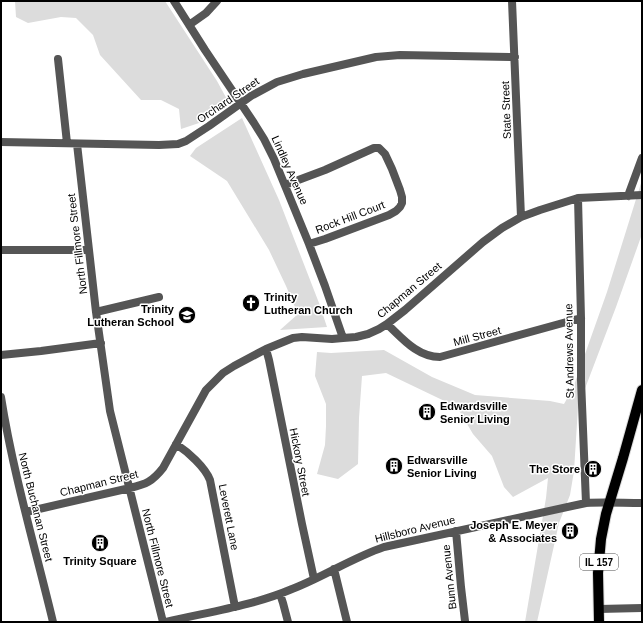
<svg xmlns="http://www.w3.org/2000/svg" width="643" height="623" font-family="Arial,sans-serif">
<rect width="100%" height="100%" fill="#fff"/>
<path fill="#dcdcdc" d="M15 1H165L217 81 229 103 202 122 181 129 179 109 161 100H141L100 55 93 35 76 18 61 17 28 23 16 17Z
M242 118 279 200 319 303 327 327 280 330 298 314 286 286 269 250 227 181 190 156 196 148Z
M642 180V234L616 307 578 407 574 471 570 495 559 523 537 622H525L546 498 548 478 513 497 504 487 492 456 473 434 457 407 386 373 362 376 359 418 358 464 338 479 317 474 325 445 326 426V404L315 376 317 352 331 353 384 350 432 377 475 395 550 401 564 404 573 388 607 292Z"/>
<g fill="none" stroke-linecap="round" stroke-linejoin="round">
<defs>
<path id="major" d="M599 622 598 573 601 539 606 514 623 458 642 390"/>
</defs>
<use href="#major" stroke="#dbdbdb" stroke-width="12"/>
<path stroke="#555" stroke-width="8" d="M174 1 205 50 254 123 264 139 274 159 309 244 325 286 343 338
M512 1 521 217
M189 25 206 13 217 1
M58 59 67 143
M1 142 159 145 178 144 186 141 209 126 251 96 277 82 303 74 376 57 400 55 515 57
M77 144 96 312 110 411 163 622
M285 185 325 170 374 148H379L385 154 392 169 400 190 402 197V203L400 207 396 211 389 215 325 239 309 244
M628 196 642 158
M578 198 581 318V380L586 503
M1 250H89
M96 312 159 297
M387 324C402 338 417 357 440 357L581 318
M266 349 269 360 302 524 314 579
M1 355 41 351 101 343
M1 397C13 473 35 547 53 622
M176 444C188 452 205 467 210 480L235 607
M26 512 130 488C146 484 152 482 163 468L206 390 223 373 234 366 266 349 293 338 302 337 332 339 343 338 356 337 368 334 379 329 387 324 405 310 483 242 502 228 521 217 540 210 578 198 642 195
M456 531 461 587 465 621
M334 569 347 622
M280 594 283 603 288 622
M599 609 642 608
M166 622C208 612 252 606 292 589 323 577 352 558 384 547L586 503C604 502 623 503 642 503"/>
<use href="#major" stroke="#000" stroke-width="10"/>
</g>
<defs>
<symbol id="church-disc" viewBox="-11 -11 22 22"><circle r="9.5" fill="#000" stroke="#fff"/><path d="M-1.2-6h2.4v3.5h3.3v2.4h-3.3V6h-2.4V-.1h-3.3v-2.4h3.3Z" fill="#fff"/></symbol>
<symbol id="school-disc" viewBox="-11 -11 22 22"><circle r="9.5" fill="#000" stroke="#fff"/><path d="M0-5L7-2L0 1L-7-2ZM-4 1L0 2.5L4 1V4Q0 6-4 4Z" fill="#fff"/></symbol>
<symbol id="building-disc" viewBox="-11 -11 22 22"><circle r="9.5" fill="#000" stroke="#fff"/><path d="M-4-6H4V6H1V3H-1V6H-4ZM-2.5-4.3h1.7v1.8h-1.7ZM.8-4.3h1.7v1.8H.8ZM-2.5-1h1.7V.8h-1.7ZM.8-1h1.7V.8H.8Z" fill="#fff"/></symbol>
</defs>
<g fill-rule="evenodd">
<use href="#church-disc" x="241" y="293" width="20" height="20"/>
<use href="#school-disc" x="177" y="305" width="20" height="20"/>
<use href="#building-disc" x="417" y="402" width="20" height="20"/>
<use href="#building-disc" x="384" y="456" width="20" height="20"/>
<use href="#building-disc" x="583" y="459" width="20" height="20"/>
<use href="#building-disc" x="560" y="521" width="20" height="20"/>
<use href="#building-disc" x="90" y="533" width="20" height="20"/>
</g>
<g text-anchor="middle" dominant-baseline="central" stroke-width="3" stroke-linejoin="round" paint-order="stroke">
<rect fill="#fff" stroke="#4c4c4c" stroke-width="1" x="580" y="554" width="38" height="16" rx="3"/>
<g font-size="10" font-weight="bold" fill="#000">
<text x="599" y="562">IL 157</text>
</g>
<g font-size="11" fill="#000" stroke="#fff">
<text transform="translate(228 100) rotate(-34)">Orchard Street</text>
<text transform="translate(506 110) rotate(-92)">State Street</text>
<text transform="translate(290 170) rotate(66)">Lindley Avenue</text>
<text transform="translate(350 217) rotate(-21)">Rock Hill Court</text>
<text transform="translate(77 244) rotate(-97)">North Fillmore Street</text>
<text transform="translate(409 290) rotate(-40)">Chapman Street</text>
<text transform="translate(477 336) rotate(-15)">Mill Street</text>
<text transform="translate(569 351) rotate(-91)">St Andrews Avenue</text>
<text transform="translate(300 462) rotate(79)">Hickory Street</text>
<text transform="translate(99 483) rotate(-14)">Chapman Street</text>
<text transform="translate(36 507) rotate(76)">North Buchanan Street</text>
<text transform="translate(229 517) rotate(79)">Leverett Lane</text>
<text transform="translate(415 529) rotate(-14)">Hillsboro Avenue</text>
<text transform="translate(158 558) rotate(76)">North Fillmore Street</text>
<text transform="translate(449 577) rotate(-96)">Bunn Avenue</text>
</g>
<g font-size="11" font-weight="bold" fill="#000" stroke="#fff" text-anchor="start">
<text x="264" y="297">Trinity<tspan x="264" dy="13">Lutheran Church</tspan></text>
<text x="174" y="309" text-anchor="end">Trinity<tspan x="174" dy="13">Lutheran School</tspan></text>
<text x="440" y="406">Edwardsville<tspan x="440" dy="13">Senior Living</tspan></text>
<text x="407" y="460">Edwarsville<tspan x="407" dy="13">Senior Living</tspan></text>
<text x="580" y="469" text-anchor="end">The Store</text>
<text x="557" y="525" text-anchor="end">Joseph E. Meyer<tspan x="557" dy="13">&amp; Associates</tspan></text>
<text x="100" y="561" text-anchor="middle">Trinity Square</text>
</g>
</g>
<rect width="643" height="623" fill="none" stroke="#000000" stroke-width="4"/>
</svg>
